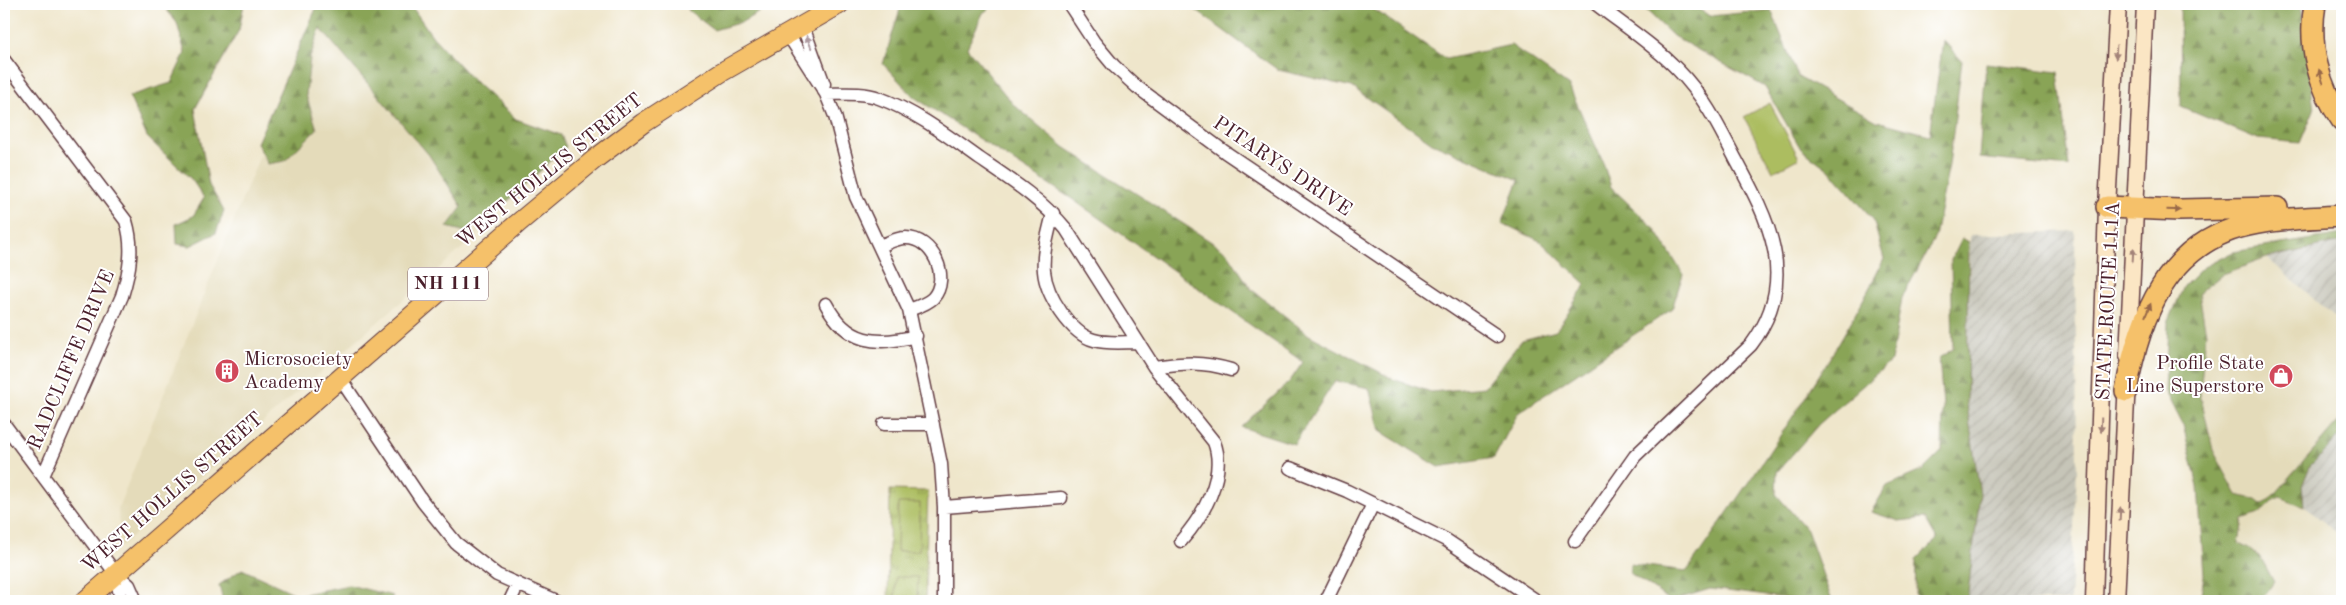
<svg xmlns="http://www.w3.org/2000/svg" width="2346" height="605" font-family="'Old Standard TT',serif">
<defs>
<pattern id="industrial-furrows" width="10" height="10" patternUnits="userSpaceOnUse" patternTransform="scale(1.25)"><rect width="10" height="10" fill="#c6c5b8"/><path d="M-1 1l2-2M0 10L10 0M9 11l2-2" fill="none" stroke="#aca99e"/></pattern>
<pattern id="grass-tufts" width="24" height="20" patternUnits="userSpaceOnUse" patternTransform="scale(1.25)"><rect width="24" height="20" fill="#acbd60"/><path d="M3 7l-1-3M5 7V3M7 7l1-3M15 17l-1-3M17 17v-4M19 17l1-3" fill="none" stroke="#8e994f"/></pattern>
<pattern id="forest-firs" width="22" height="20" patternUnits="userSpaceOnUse" patternTransform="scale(1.25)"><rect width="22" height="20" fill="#89a456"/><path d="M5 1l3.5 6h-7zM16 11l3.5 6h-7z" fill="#728547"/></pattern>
</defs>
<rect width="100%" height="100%" fill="#fff"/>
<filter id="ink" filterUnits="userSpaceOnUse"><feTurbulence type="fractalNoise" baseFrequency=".02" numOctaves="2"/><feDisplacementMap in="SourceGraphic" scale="10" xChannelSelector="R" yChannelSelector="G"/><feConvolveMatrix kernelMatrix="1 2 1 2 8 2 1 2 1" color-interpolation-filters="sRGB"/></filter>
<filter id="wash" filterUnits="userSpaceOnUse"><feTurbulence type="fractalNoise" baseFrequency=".0096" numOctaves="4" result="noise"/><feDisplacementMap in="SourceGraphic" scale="20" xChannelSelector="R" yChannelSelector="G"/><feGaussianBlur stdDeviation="1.12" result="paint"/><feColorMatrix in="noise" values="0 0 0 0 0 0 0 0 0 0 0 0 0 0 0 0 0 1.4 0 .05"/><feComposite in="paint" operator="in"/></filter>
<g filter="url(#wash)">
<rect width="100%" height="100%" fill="#efe6cb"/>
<path fill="#e4dbba" d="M321 4 498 217 120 547 118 508Z
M2267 258 2342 323V417L2296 469 2281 490 2271 499 2261 504 2256 500 2237 495 2213 450 2200 393 2206 333 2199 293 2223 274Z
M2280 497 2304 506 2342 537V601H2215L2230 594 2262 599 2260 556 2239 543 2243 520 2259 514 2273 501Z"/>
<path fill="url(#industrial-furrows)" d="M2075 231 2077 470 2070 601H1967L1980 494 1967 405 1970 235Z
M2342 242V323L2267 258Z
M2342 434V537L2304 506 2302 486 2310 466Z"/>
<path fill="url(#grass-tufts)" stroke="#7b6e46" d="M890 490 928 491 925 601H888Z"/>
<path fill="url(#forest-firs)" stroke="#6a6240" d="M162 4H244L239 30 195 109 209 185 224 211 216 233 190 246 177 244 176 224 193 216 204 198 192 180 147 137 129 96 171 83 185 53 177 23Z
M318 4H410L433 37 471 78 516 119 561 135 566 147 509 200 466 232 447 227 462 207 429 155 320 28 310 58 306 95 317 129 285 161 268 164 257 143Z
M686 4H773L742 22 714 30 689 11Z
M906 4H995L983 13 967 48 1013 104 1064 147 1227 252 1251 289 1309 335 1393 379 1431 392 1484 387 1522 340 1556 331 1586 284 1540 241 1502 223 1519 180 1432 143 1352 87 1278 70 1187 4H1366L1446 59 1511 45 1569 86 1602 160 1611 187 1655 229 1683 274 1672 309 1518 413 1494 458 1439 467 1380 431 1369 388 1335 381 1294 444 1241 427 1290 381 1303 362 1072 199 914 97 883 64 901 6Z
M1640 4H1690L1710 16 1771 10 1798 77 1877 121 1930 135 1943 40 1962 61 1949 165 1935 237 1902 298 1891 361 1819 424 1777 472 1776 494 1807 530 1832 601H1808L1710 589 1671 601 1630 573V564L1687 571C1757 469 1830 370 1884 259L1873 219 1828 169 1801 149 1765 87 1673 36Z
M2180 4H2301L2314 110 2300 143 2258 139 2181 107Z
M1986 63 2058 72 2069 167 1979 158Z
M2342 234V242L2267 258 2223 274 2199 293 2206 333 2200 393 2213 450 2237 495 2256 500 2261 504 2271 499 2342 417V434L2310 466 2302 486 2304 506 2280 497 2273 501 2259 514 2243 520 2239 543 2260 556 2274 582 2262 599 2230 594 2215 601H2200L2204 575 2198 486 2183 425 2165 390 2168 323 2184 286 2202 268 2233 252Z
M1962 238 1969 242 1967 405 1980 494 1967 601H1922L1915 594 1916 560 1937 539 1925 518 1899 521 1871 512 1887 486 1923 470 1942 451 1943 406 1939 358 1953 349 1951 260Z
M242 569 298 595 349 585 393 596 390 601H223L219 585Z"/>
<path fill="#acbd60" stroke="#7b6e46" d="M1770 103 1799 158 1773 172 1744 117Z
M898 503H920L919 551H897Z
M896 577H918L917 601H895Z"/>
</g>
<g filter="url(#ink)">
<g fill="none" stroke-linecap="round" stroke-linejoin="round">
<defs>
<path id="street" d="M1069 4 1094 42 1114 66 1137 87 1225 152 1497 336
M802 24 824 84
M787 33 826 94 835 116 856 197 909 310 941 464 944 507V601
M4 60 126 221C134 247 130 270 122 296L43 476
M826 94C843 94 862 92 879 98 915 111 949 137 980 159 1011 180 1042 200 1066 229L1154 367 1214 442C1227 476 1203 516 1181 541
M1053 213C1049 232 1042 252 1044 271 1046 295 1071 334 1094 340 1108 344 1123 342 1137 342
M880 246C888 243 896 238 905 238 933 237 951 278 933 298 927 304 917 307 909 310
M826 304C847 344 877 346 916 336
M1154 367C1183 363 1202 361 1231 370
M340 378 423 502 456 543 497 575 556 601
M4 424 116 574 129 585 136 601
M884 424H933
M1290 468 1347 491 1446 540 1537 601
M944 507 1061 498
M1575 541 1635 456 1751 345C1801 279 1768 219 1734 156 1718 125 1703 95 1678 70 1654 45 1623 25 1596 4
M116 574 121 601
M510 601 518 584
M1326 601 1373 504"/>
<path id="secondary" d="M2128 356 2145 4
M2094 601 2107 207 2118 4
M2116 601 2127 381"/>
<path id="primary" d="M85 601 517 224 595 159 643 123 720 73 840 4"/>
<path id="highway" d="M2315 4C2308 44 2318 87 2342 120
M2107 207 2179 210 2277 208
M2126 391C2139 317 2167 243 2248 225 2278 218 2311 218 2342 216"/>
</defs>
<use href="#street" stroke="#633d43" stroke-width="15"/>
<use href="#secondary" stroke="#633d43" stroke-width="19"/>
<use href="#primary" stroke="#633d43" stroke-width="21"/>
<use href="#highway" stroke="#633d43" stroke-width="24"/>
<use href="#street" stroke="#fff" stroke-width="12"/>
<use href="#secondary" stroke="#fbe6c4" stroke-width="16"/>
<use href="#primary" stroke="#f5c16b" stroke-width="19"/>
<use href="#highway" stroke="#f5c16b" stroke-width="21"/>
</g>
<defs><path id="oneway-solid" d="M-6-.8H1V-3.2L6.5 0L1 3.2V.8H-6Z" transform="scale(1.25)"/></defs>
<use fill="#ae9aa0" href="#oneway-solid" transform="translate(809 42) rotate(-111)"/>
<g fill="#a28278">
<use href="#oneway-solid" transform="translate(2116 52) rotate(93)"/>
<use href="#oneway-solid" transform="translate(2133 255) rotate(-87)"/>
<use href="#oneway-solid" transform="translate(2101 425) rotate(92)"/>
<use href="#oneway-solid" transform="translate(2120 514) rotate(-87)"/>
</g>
<g fill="#976848">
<use href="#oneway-solid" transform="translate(2321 76) rotate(-107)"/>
<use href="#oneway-solid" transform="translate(2174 210) rotate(1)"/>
<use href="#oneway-solid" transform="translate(2148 310) rotate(-67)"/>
</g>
</g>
<defs>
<symbol id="building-disc" viewBox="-11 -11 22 22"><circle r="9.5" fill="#d1495b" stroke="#fff"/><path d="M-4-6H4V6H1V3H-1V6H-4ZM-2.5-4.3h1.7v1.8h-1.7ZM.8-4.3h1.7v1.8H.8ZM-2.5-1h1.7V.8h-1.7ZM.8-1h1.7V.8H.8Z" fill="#fff"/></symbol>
<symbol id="shop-disc" viewBox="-11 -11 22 22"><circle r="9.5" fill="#d1495b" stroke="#fff"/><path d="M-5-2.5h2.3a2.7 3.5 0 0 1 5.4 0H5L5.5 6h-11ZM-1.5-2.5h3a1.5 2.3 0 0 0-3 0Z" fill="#fff"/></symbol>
</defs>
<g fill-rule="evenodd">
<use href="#building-disc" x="213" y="357" width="28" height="28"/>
<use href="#shop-disc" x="2267" y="362" width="28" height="28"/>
</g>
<g text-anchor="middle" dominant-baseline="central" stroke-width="4" stroke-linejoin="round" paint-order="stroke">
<rect fill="#fff" stroke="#80626b" stroke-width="1" x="408" y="267.5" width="80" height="33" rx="4"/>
<g font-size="19" font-weight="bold" fill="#4a1f2b">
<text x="448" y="284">NH 111</text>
</g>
<g font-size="20" fill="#4a1f2b" stroke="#fff">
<text transform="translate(1282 167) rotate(34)">PITARYS DRIVE</text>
<text transform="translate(550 171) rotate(-39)">WEST HOLLIS STREET</text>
<text transform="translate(2109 301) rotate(-87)">STATE ROUTE 111A</text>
<text transform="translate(72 360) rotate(-67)">RADCLIFFE DRIVE</text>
<text transform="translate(173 493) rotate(-41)">WEST HOLLIS STREET</text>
</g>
<g font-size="20" fill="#4a1f2b" stroke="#fff" text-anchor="start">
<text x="244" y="360">Microsociety<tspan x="244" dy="23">Academy</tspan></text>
<text x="2264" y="364" text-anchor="end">Profile State<tspan x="2264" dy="23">Line Superstore</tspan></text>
</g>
</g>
<rect width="2346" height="605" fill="none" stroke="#fff" stroke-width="20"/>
</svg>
